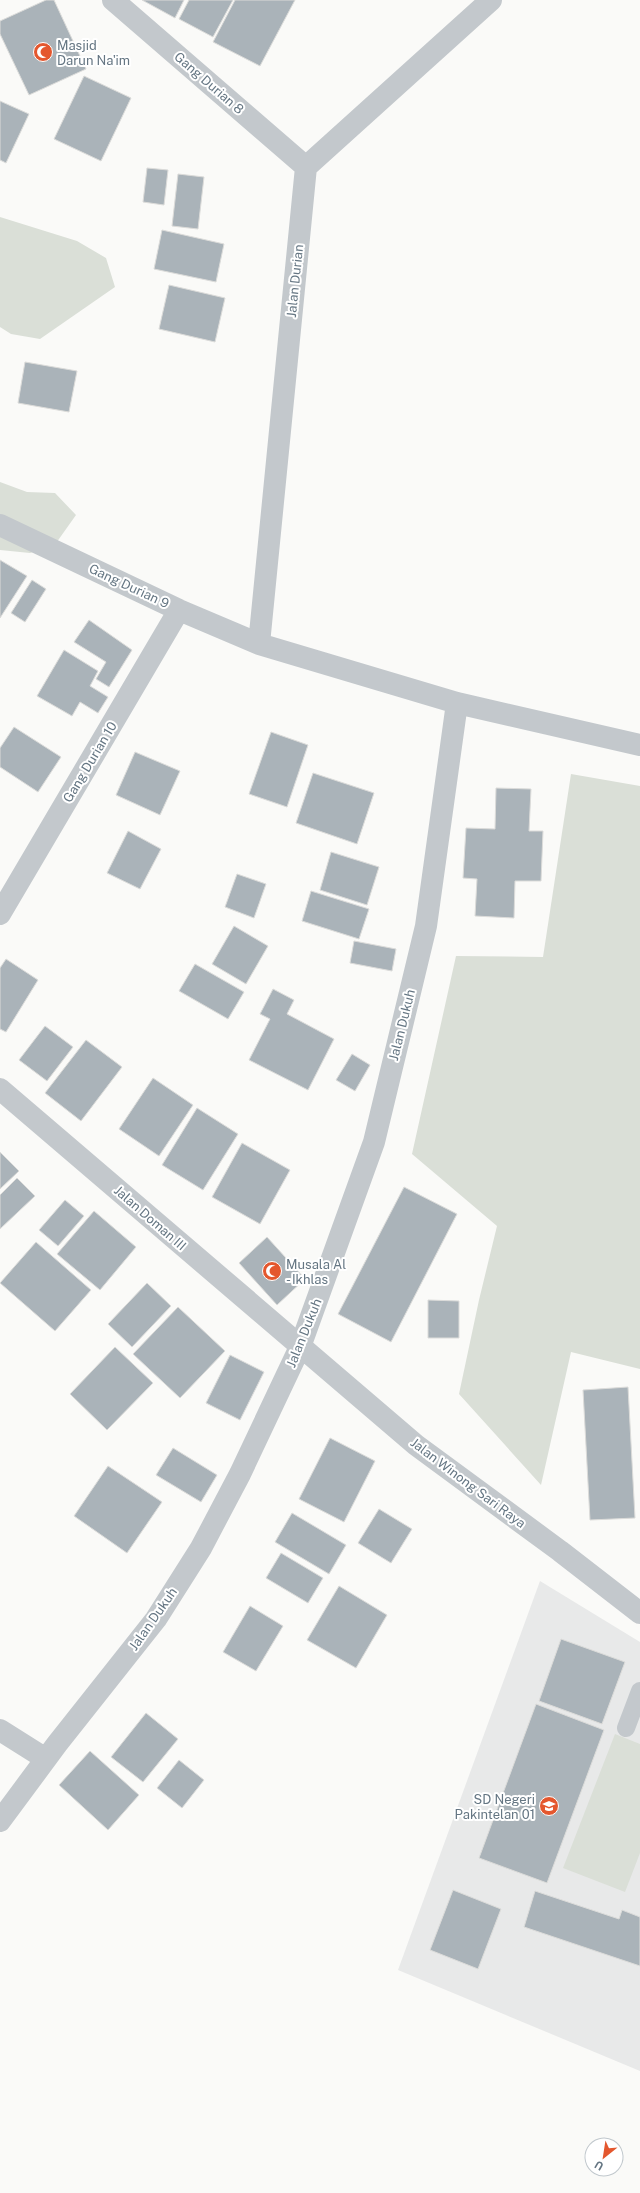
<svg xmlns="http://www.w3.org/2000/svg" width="640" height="2193" font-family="'Public Sans',sans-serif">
<rect width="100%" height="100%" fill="#fafaf8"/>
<path fill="#e8e9e9" d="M540 1581 640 1642V2071L398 1970Z"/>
<path fill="#dadfd7" d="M0 217 77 241 106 258 115 287 40 339 11 334 0 327Z
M0 482 27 492 55 493 76 515 54 546 30 553 0 550Z
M571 774 640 786V1369L571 1352 541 1485 459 1394 479 1300 497 1226 412 1154 456 956 543 957Z
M615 1734 640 1744V1853L625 1892 563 1868Z"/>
<path fill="#aab3b9" stroke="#dcdcda" d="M46 0H54L86 69 29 95 0 34V21Z
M142 0H184L175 18Z
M189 0H233L213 37 179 19Z
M235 0H295L260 66 213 42Z
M84 76 131 98 101 161 54 139Z
M0 101 29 114 6 163 0 160Z
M147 168 168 170 164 205 143 202Z
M178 174 204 177 198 229 172 226Z
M162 230 224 244 216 282 154 269Z
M169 285 225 298 215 342 159 329Z
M25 362 77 371 69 412 18 403Z
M0 560 27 576 0 618Z
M32 580 46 589 25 622 11 613Z
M89 620 132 650 109 687 96 679 106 662 74 642Z
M64 650 98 671 90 686 108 697 98 713 80 702 72 716 37 696Z
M14 727 61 757 38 792 0 767V748Z
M271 732 308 745 287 807 249 794Z
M135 752 180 771 160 815 116 795Z
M313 773 374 793 357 844 296 823Z
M496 788 531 789 529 831H543L541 881H515L514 918 475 916 477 879 463 878 466 828 495 829Z
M128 831 161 849 140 889 107 873Z
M331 852 379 867 367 905 320 890Z
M237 874 266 884 254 918 225 907Z
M311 891 369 909 359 939 302 921Z
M234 926 268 946 246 984 212 964Z
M354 941 396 949 392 971 350 963Z
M6 959 38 980 6 1032 0 1029V968Z
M195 964 244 992 228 1019 179 991Z
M273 989 294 1000 287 1014 334 1039 308 1090 249 1060 270 1019 260 1014Z
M45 1026 73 1047 47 1081 19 1060Z
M86 1040 122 1067 81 1121 45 1093Z
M352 1054 370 1065 355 1091 336 1080Z
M153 1078 193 1105 159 1156 119 1129Z
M197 1108 238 1134 203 1190 162 1165Z
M242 1143 290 1170 260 1224 212 1197Z
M0 1152 19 1171 0 1189Z
M17 1178 35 1196 0 1229V1195Z
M404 1187 457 1214 391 1342 338 1314Z
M65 1200 84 1216 58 1246 39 1230Z
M94 1211 136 1247 100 1290 57 1254Z
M267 1237 305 1279 277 1305 239 1263Z
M36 1242 91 1290 55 1331 0 1283Z
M147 1283 171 1306 132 1347 108 1324Z
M428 1300 459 1301V1338H428Z
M178 1307 225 1351 180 1398 133 1354Z
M115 1347 153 1383 107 1430 70 1394Z
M230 1355 264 1372 240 1420 206 1403Z
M628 1387 635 1518 590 1520 583 1390Z
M330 1438 375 1461 344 1522 299 1499Z
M173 1448 217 1475 201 1502 156 1475Z
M108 1466 162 1502 127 1553 74 1516Z
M379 1509 412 1529 391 1563 358 1543Z
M292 1513 346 1545 329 1574 275 1542Z
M281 1553 323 1578 308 1603 266 1578Z
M339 1586 387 1615 356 1668 307 1640Z
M250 1606 283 1626 256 1671 223 1652Z
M561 1639 625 1662 602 1724 539 1701Z
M536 1704 604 1730 547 1883 479 1858Z
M146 1713 178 1739 143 1782 111 1757Z
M90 1751 139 1795 108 1830 59 1785Z
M179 1760 204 1780 182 1808 157 1788Z
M453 1890 501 1909 478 1969 430 1950Z
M535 1891 619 1919 622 1910 640 1917V1966L524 1927Z"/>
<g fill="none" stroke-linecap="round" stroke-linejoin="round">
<path stroke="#c3c8cc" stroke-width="18" d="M626 1728 640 1691"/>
<path stroke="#c3c8cc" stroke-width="22" d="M113 0 306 167
M0 525 179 610 259 644 457 703 640 745
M259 644 306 167 491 0
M0 914 179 610
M0 1089 416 1445 560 1551 640 1613
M0 1730 46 1759
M0 1821 57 1744 156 1619 201 1548 240 1474 300 1347 374 1142 426 926 457 703"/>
</g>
<defs>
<symbol id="mosque-disc" viewBox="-11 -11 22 22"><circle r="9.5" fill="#e4572e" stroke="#fff"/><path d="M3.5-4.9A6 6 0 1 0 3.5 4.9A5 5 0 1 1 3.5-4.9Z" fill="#fff"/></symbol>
<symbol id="school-disc" viewBox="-11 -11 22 22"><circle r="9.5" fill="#e4572e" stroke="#fff"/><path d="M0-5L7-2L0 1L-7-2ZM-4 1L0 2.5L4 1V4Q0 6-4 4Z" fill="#fff"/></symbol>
</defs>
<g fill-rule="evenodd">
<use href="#mosque-disc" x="32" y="41" width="22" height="22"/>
<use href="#mosque-disc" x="261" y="1260" width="22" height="22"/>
<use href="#school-disc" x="538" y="1795" width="22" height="22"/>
</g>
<g text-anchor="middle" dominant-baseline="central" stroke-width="4" stroke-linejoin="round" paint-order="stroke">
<g font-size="13" fill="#657683" stroke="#fff" text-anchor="start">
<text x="57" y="45">Masjid<tspan x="57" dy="15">Darun Na'im</tspan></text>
<text x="286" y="1264">Musala Al<tspan x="286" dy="15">- Ikhlas</tspan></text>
<text x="535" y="1799" text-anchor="end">SD Negeri<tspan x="535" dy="15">Pakintelan 01</tspan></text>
</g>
<g font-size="13" fill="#657683" stroke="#fff">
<text transform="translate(209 83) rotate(41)">Gang Durian 8</text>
<text transform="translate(295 281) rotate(-84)">Jalan Durian</text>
<text transform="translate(129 586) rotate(25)">Gang Durian 9</text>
<text transform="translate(90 762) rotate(-59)">Gang Durian 10</text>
<text transform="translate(402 1025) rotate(-76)">Jalan Dukuh</text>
<text transform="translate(150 1218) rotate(41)">Jalan Doman III</text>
<text transform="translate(304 1333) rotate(-68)">Jalan Dukuh</text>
<text transform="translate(468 1483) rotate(37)">Jalan Winong Sari Raya</text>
<text transform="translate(153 1619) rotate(-55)">Jalan Dukuh</text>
</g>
</g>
<g transform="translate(604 2157) rotate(210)"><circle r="19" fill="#ffffff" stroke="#c1c8cd"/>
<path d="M0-3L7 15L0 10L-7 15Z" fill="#e4572e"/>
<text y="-6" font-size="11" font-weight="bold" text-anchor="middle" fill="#657683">U</text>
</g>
</svg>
